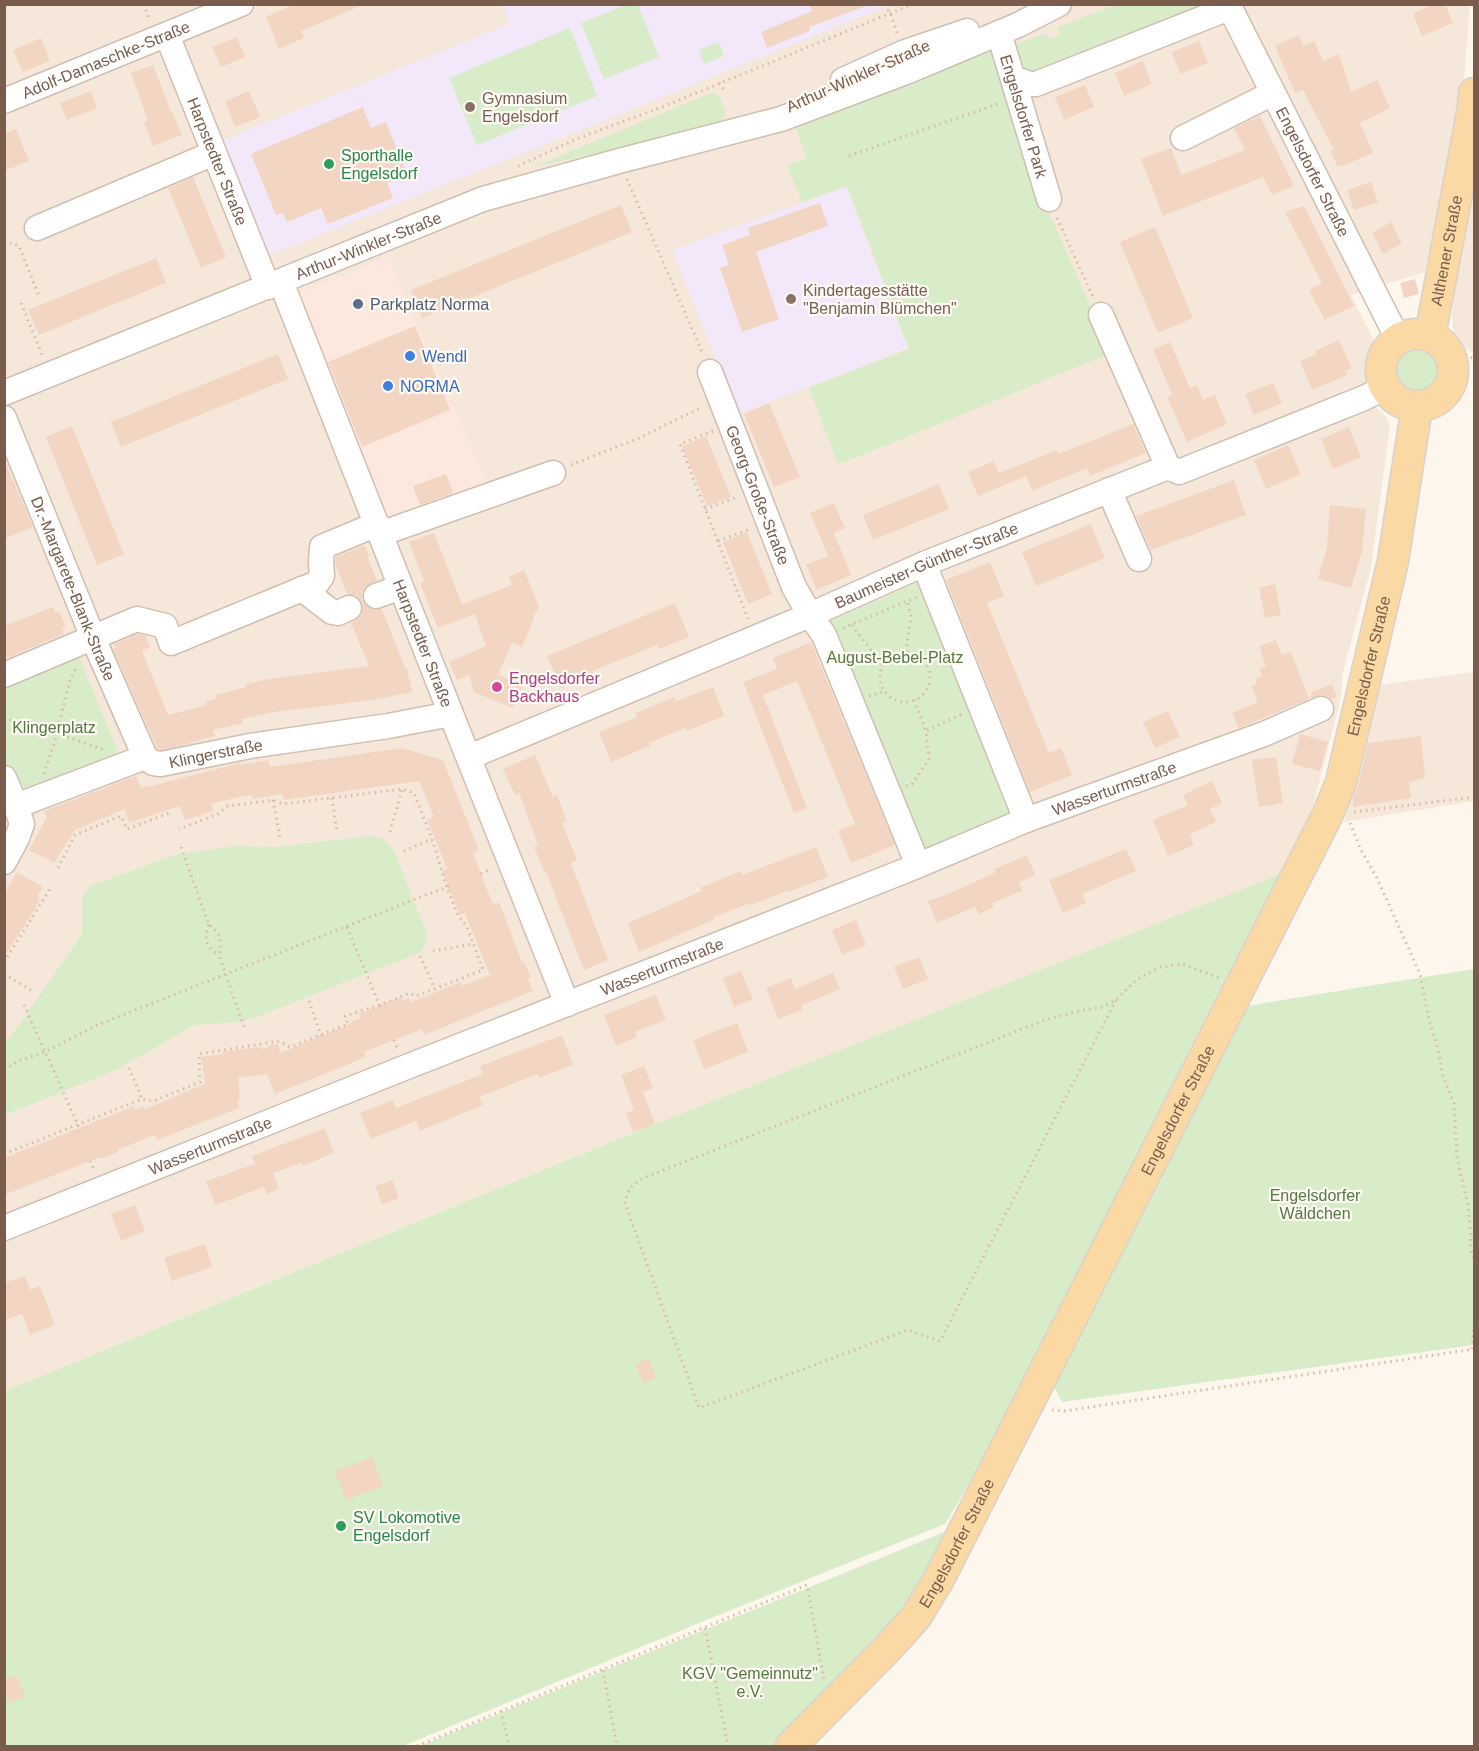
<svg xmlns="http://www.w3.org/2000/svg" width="1479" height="1751" font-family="Helvetica,sans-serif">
<rect width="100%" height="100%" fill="#fdf6ec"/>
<path fill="#f5e8da" d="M5 5H1470L1463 93 1439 231 1433 233 1425 272 1351 295 1373 339 1365 385 1372 403 1385 416 1390 425 1371 567 1342 676V690L1338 709 1311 814 1285 872 626 1136 5 1391Z
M1474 175V353L1462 347 1456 340 1453 329 1452 315 1457 270Z
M1474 672V801L1344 822 1379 685Z"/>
<path fill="#fde8e0" d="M388 258 413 316 488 485 391 523 299 304 297 294Z"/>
<path fill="#f3e8fa" d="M502 5H890L258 260 211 145 509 24Z
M846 187 908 348 738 414 672 250Z"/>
<path fill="#d8ecc9" d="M628 4 638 5 659 57 604 79 581 23Z
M1116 5H1206L1027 77 1010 46 1046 33 1049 39 1060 34 1058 27Z
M570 28 597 96 477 145 449 78Z
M719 42 724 56 704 64 699 50Z
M994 42 1045 204 1111 353 882 447 838 464 809 388 909 349 847 186 802 202 787 166 807 158 794 123Z
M714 93 719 96 726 112 720 124 711 128 531 168 706 95Z
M1394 369a23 23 0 1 1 46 0a23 23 0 1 1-46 0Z
M918 582 1009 815 921 850 829 622Z
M78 655 119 754 19 796 5 762 4 686Z
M369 836C382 837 387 840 394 851L428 937 425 945 421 952 262 1015 237 1022 194 1025 118 1069 5 1115V1043L20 1024 82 934V896L90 886 175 855 237 846 277 847Z
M1285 872 991 1447 945 1524 711 1618 403 1746H5V1391L626 1136Z
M1474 969V1345L1062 1402 1051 1381 1246 1006Z
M954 1528 914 1602 777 1746H420Z"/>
<path fill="#f3d5c3" d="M295 4H363V5L301 31 304 38 279 49 266 17Z
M809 4 866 6 809 27 810 31 767 48 761 32 812 11Z
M1434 4H1445L1453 23 1422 36 1413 14Z
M1299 35 1303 46 1314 41 1323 61 1339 54 1351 92 1377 80 1390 108 1360 123 1373 153 1342 166H1337L1331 151 1334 150 1303 90 1295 93 1275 46Z
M237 37 245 57 221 67 212 47Z
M41 38 50 61 23 72 13 50Z
M1199 41 1208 63 1180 74 1172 52Z
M1143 61 1152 84 1124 96 1115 73Z
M153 65 171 112 172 111 182 135 153 146 144 122 148 121 131 73Z
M1085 85 1094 107 1064 120 1055 97Z
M91 91 97 108 67 120 60 103Z
M249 91 260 117 235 127 225 101Z
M363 107 371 128 386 122 407 174 387 183 393 198 328 224 321 208 287 222 283 213 276 215 251 154Z
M1260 116 1294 186 1272 195 1263 177 1163 216 1141 159 1171 148 1182 175 1245 150 1234 128Z
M16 129 29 161 4 171V134Z
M193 177 226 257 201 268 168 188Z
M1371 182 1378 202 1354 210 1347 190Z
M820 203 828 226 756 252 779 319 742 332 720 268 729 265 722 245 750 235 748 228Z
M621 205 632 232 422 318 411 290Z
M1304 206 1354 306 1325 320 1309 290 1322 283 1285 212Z
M1391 222 1402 243 1383 254 1372 233Z
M1155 227 1193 318 1158 333 1120 242Z
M156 258 166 283 39 335 28 310Z
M1415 279 1419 294 1404 298 1400 283Z
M415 326 450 410 362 447 328 362Z
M1339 340 1352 368 1345 371 1347 375 1312 390 1300 361 1316 354 1315 351Z
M1170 342 1190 388 1197 385 1203 400 1215 395 1227 424 1187 442 1167 397 1172 395 1153 349Z
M278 354 288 379 121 447 111 422Z
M1273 383 1282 403 1254 415 1245 394Z
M769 403 800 477 774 487 744 414Z
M1133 424 1146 453 1090 476 1087 468 1032 491 1026 476 978 496 968 472 994 461 999 473 1057 450 1059 454Z
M72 426 124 554 97 565 46 437Z
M1349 427 1361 457 1333 469 1321 439Z
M706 436 731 497 707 506 682 446Z
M1288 445 1301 474 1266 489 1254 460Z
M4 459 33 527 4 539Z
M446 474 453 493 420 505 413 486Z
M1234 480 1246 515 1151 550 1136 516Z
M939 484 949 509 873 540 863 515Z
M834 503 845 528 834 533 851 575 817 590 806 565 828 556 810 513Z
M1330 505 1366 509 1362 552 1351 588 1318 579 1327 547Z
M1091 524 1105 558 1036 586 1022 552Z
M747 532 772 594 748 604 723 542Z
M434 533 462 604 512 585 509 576 524 570 539 607 536 613 533 614 534 618 522 647 512 643 498 675 523 685 513 708 474 692 469 675 457 680 449 662 486 646 475 614 438 628 420 583 424 581 409 542Z
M365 545 369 556 367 557 377 580 365 587 362 594V600L366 606 373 610 382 609 405 668H407L412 692 373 700 274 712 242 719 243 723 213 730 215 736 180 746 160 750 157 748 113 649 116 648 114 644 138 634 146 636 150 647 142 651 168 715 206 705 205 702 216 699 215 695 246 687V684L268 679 369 666 351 623 361 616 363 609 362 603 357 596 347 594 335 563 336 557Z
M990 562 1004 596 987 603 1049 753 1061 748 1072 775 1030 792 946 580Z
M1275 584 1281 615 1265 618 1259 588Z
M675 603 689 637 659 649 657 645 592 671 594 675 561 688 547 656Z
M53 607 55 613 59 611 66 627 62 628 64 634 4 659V626Z
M1276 640 1282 655 1291 652 1309 699 1239 728 1232 713 1258 702 1251 686 1257 684 1255 679 1262 676 1259 669 1266 666 1259 646Z
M811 642 895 845 851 863 838 831 855 824 797 681 763 695 807 808 794 813 743 682 777 669 773 658Z
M1332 684 1337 697 1331 699 1322 695 1310 698 1312 692Z
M713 687 724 716 686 731 685 728 649 743 650 746 611 762 599 732 637 717 635 713 655 705 674 697 676 701Z
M1168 711 1180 737 1155 748 1143 722Z
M1300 734 1328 742 1320 771 1292 764Z
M1421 736 1425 778 1409 782 1411 798 1353 807V799L1358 786 1368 743Z
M402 748 443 760 479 850 473 853 493 905 499 902 522 962 524 961 531 978 528 979 533 991 424 1035 422 1029 364 1052 366 1057 275 1094 267 1074 238 1078 240 1099H238L239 1108 157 1140 155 1135 117 1150 118 1152 101 1159 100 1157 4 1195V1158L134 1106 135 1110 143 1106 145 1109 205 1084 201 1057 223 1054 222 1052 260 1047 264 1050 270 1045 278 1044 280 1053 352 1023V1021L361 1018 359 1014 401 997 402 1001 409 998 411 1002 461 982 462 986 490 975 466 916 464 913 460 915 442 871 447 869 427 819 434 817 419 781 284 800 283 794 253 799 252 795 247 796V795L211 804 213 811 185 820 180 806 129 823 125 809 75 830 54 863 29 850 47 817 44 811 136 776 141 788 147 785V787L240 763V765L268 760 270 767Z
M535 755 553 797 557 795 567 822 562 823 577 860 571 863 608 960 584 970 546 872 545 873 534 847 538 845 519 793 515 795 503 769Z
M1276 757 1283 803 1259 807 1252 760Z
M1212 781 1222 803 1210 809 1216 822 1190 834 1194 845 1168 856 1153 820 1188 805 1183 795Z
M816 847 828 877 788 892 787 891 751 905 750 903 714 917 715 919 639 952 628 923 702 891 700 888 741 871 742 875Z
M1126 849 1136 871 1082 894 1086 903 1063 913 1049 880Z
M1027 855 1035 875 1019 882 1022 891 992 903 994 907 979 914 975 907 937 923 928 901 951 893 996 872 994 869Z
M17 872 43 887 37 896 40 898 35 909 4 957V895Z
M856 920 866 945 842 955 832 930Z
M919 957 928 979 903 989 894 967Z
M741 971 753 999 734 1007 723 978Z
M833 973 840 989 802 1005 803 1010 778 1019 766 988 791 978 795 989Z
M656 995 666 1020 635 1032 637 1037 616 1046 604 1015Z
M737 1023 748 1052 704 1069 693 1040Z
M562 1035 573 1065 539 1078 537 1074 479 1097 483 1105 420 1131 416 1121 371 1139 360 1113 393 1100 396 1108 483 1074 480 1066Z
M644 1066 653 1088 643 1092 655 1124 633 1132 626 1113 634 1110 621 1075Z
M325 1128 334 1153 302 1166 301 1163 273 1173 279 1189 267 1194 264 1187 215 1205 206 1181 255 1164 252 1156Z
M392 1180 399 1198 382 1204 375 1186Z
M135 1205 145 1231 121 1241 111 1214Z
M205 1244 212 1267 172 1281 164 1258Z
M25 1276 30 1290 40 1286 55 1325 30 1335 22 1314 4 1320V1283Z
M649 1359 656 1378 643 1383 635 1364Z
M372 1457 383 1486 346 1500 335 1471Z
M16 1675 25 1696 10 1703 4 1690V1680Z"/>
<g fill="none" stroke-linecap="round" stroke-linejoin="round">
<defs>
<g id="minor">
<path id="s1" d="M1228 4 1398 339"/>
<path id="s2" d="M999 33 1049 199"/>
<path id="s3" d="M167 35 268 287"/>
<path d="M1013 78 1030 84H1036L1229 8"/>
<path d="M843 80 905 52 967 31"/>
<path id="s4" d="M4 101 241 4"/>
<path d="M1183 138 1273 93"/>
<path d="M37 228 214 153"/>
<path id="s5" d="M281 282 451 714 567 1004"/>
<path d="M1101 315 1168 467"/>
<path id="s6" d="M710 372 794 587 810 615 824 635 918 865"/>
<path id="s7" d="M4 393 483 199 619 161 781 119 911 70 1018 25 1059 4"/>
<path id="s8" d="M4 418 96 645 145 757"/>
<path d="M1109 490 1139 559"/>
<path d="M380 534 553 473"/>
<path d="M924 564 1026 820"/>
<path d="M302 589 332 612 338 613 349 608"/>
<path d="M376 596 401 587"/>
<path d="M4 675 137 619 165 626 171 643 317 583 322 576 321 563 322 547 377 524"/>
<path id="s9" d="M469 757 810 615 924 564 1168 467 1179 472 1364 398 1374 393 1384 382"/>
<path d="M4 778 16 806"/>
<path id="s10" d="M4 862 17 838 22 824 16 806 145 757 153 763 161 764 250 746 388 726 451 714"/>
<path id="s11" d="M4 1228 404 1068 907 870 1026 820 1264 734 1321 709"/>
</g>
<g id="major">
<circle cx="1417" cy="370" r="36"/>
<path id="s12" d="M1430 336 1473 108 1474 93"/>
<path id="s13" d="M791 1746 888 1648 916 1617 939 1579 1327 816 1341 782 1393 561 1417 406"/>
</g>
</defs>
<use href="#minor" stroke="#d1beb0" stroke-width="27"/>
<use href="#major" stroke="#dad1cd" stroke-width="33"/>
<path stroke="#d9b8a5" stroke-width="3" stroke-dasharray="1.5 4.5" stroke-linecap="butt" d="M144 4 149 20
M885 4 892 17 897 33
M719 83 726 92
M849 156 1000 103
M518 166 579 138 662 107 913 4
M627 179 703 354
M1057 218 1093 297
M4 241 19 246 39 296
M21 303 43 357
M1453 343 1456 350 1474 359
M713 431 680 444 748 619
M571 465 639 438 702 407
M705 509 737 497
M718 541 750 529
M852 625 883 666
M843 628 917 597
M906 652 911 616 907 601
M880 677a25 25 0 1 1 50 0a25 25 0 1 1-50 0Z
M869 696 885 691
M914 700 926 731
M4 718 56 733 104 750
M44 774 54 744 70 680 77 666
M906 786 912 784 929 759 926 731 962 714
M332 798 337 832
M273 800 280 837
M1354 812 1474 797
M1350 823 1361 850 1377 878 1420 974 1429 1020 1437 1044 1443 1076 1454 1103 1457 1157 1468 1205 1471 1237 1470 1247 1474 1261
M390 832 402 789
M181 847 209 925C221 933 223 942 219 955L244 1027
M404 851 432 839
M58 868 75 835 121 816 127 829 172 812
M481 874 490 869
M209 925C203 938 207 949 219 955
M347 927 381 1009
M433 951 473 944
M420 956 435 989
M4 962 52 886
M4 974 34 992
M1116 1000 940 1341 908 1330 699 1408 625 1203C628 1187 633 1184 646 1177L1045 1020 1079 1011 1102 1007 1116 1000 1136 980 1160 967 1183 964 1219 978
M309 1001 321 1036
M24 1005 78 1125 79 1132
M394 1040 398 1050
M4 1067 7 1068 18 1061 45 1052 95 1026 423 896 453 885
M129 1068 142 1099
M4 1154 142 1099 154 1101 200 1082 199 1054 279 1041 290 1047 348 1024 345 1016 380 1005 410 993 416 996 483 970 467 927 458 915 447 888 432 839 414 793 402 789 283 804 273 800 228 806 218 814 179 829
M90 1161 95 1172
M1472 1349 1474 1325
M1052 1410 1064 1411 1474 1349
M705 1628 728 1746
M603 1670 617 1746
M501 1711 509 1746
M417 1746 807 1585 824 1679"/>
<use href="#minor" stroke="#fff" stroke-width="24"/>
<use href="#major" stroke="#fbd9a5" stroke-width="30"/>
</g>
<g fill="#8d6e63" stroke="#fffaf3" stroke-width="2">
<circle cx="470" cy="107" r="6"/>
<circle cx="791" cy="299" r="6"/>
</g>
<g fill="#2e9e5b" stroke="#fffaf3" stroke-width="2">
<circle cx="329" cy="164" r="6"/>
<circle cx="341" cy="1526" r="6"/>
</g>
<circle fill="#5c6f8a" stroke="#fffaf3" stroke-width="2" cx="358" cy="304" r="6"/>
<g fill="#3f7fe0" stroke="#fffaf3" stroke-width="2">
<circle cx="410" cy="356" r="6"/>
<circle cx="388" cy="386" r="6"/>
</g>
<circle fill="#d1479c" stroke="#fffaf3" stroke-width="2" cx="497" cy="687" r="6"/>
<g text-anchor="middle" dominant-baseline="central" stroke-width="4.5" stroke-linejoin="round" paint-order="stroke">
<g font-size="16" fill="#7a5c4d" stroke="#fffaf3">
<text stroke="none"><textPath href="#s4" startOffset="110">Adolf-Damaschke-Straße</textPath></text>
<text transform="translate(858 76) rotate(-24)">Arthur-Winkler-Straße</text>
<text stroke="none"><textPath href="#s2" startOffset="87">Engelsdorfer Park</textPath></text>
<text stroke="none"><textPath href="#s3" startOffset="136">Harpstedter Straße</textPath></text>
<text stroke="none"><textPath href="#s1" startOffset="188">Engelsdorfer Straße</textPath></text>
<text stroke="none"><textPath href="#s7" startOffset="393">Arthur-Winkler-Straße</textPath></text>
<text stroke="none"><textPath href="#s12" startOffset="87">Althener Straße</textPath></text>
<text stroke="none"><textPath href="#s6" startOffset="132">Georg-Große-Straße</textPath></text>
<text stroke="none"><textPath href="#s9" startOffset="496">Baumeister-Günther-Straße</textPath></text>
<text stroke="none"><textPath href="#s8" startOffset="184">Dr.-Margarete-Blank-Straße</textPath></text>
<text stroke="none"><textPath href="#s5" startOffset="388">Harpstedter Straße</textPath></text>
<text stroke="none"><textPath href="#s13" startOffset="1236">Engelsdorfer Straße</textPath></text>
<text stroke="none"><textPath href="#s10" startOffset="273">Klingerstraße</textPath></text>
<text stroke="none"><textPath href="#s11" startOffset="1194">Wasserturmstraße</textPath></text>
<text stroke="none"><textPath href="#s11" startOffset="708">Wasserturmstraße</textPath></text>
<text stroke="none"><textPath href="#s13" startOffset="750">Engelsdorfer Straße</textPath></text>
<text stroke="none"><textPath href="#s11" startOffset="222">Wasserturmstraße</textPath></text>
<text stroke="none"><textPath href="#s13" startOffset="264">Engelsdorfer Straße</textPath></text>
</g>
<g font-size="16" fill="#785e54" stroke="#fffaf3" text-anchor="start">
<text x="482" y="98">Gymnasium<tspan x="482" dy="18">Engelsdorf</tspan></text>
<text x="803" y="290">Kindertagesstätte<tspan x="803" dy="18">"Benjamin Blümchen"</tspan></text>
</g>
<g font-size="16" fill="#27864d" stroke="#fffaf3" text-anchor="start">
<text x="341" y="155">Sporthalle<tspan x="341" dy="18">Engelsdorf</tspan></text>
<text x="353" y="1517">SV Lokomotive<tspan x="353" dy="18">Engelsdorf</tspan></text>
</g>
<g font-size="16" fill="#4e5e75" stroke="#fffaf3" text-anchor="start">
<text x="370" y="304">Parkplatz Norma</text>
</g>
<g font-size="16" fill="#366cbe" stroke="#fffaf3" text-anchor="start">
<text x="422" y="356">Wendl</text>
<text x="400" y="386">NORMA</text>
</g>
<g font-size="16" fill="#537a41" stroke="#fffaf3">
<text x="895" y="657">August-Bebel-Platz</text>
<text x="54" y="727">Klingerplatz</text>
<text x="1315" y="1195">Engelsdorfer<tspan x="1315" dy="18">Wäldchen</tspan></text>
<text x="750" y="1673">KGV "Gemeinnutz"<tspan x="750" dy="18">e.V.</tspan></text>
</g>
<g font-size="16" fill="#b23c85" stroke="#fffaf3" text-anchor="start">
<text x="509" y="678">Engelsdorfer<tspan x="509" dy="18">Backhaus</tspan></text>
</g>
</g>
<rect width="1479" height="1751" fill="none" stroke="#7a5c4d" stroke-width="12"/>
</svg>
